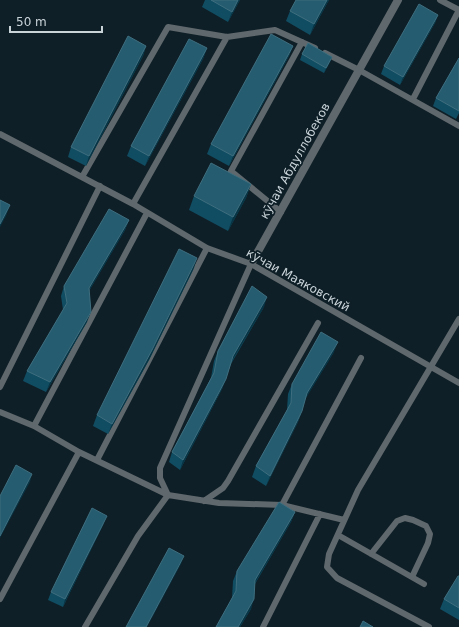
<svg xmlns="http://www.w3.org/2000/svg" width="459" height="627" font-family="'DejaVu Sans',sans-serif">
<rect width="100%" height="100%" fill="#0f1f27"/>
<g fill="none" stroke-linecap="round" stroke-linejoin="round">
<path stroke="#5f686c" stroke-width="6" d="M440 0 459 10
M325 53 359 70 459 126
M413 99 459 10
M0 134 133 204 207 248 251 264 459 383
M82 177 168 27 227 37 275 30 315 48
M133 204 227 37
M281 212 231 171 302 42
M0 387 100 186
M0 412 34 426 79 452 168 495 219 503 282 505 344 520
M34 426 147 213
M97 460 207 248
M204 501 223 488 228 481 318 323
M282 505 361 358
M338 535 424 584
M371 554 397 521 405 518 413 520 426 526 430 534 428 543 412 577
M0 599 79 452
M85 627 138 536 168 495 160 478V468L251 264
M263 627 320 514
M429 627 337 578 327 567 329 554 358 490 459 319"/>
<path stroke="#5f686c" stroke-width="8" d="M251 264 398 0"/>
</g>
<path fill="#114d62" d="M205 0H240L228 22 202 7Z
M296 0H329L310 35 286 21 290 11Z
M438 15 435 23 400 85 381 74 384 66Z
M146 46 143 56 86 166 68 157 71 147Z
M293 46 289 56 229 166 207 154 211 144Z
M207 48 203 59 145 166 127 156 131 146Z
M302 54 332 57 330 62 324 73 300 60Z
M459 58V113L456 119 433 106 436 98Z
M251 184 246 198 228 231 189 210 194 196Z
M129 220 125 230 89 291 87 322 46 392 23 381 27 371 63 310 61 296 64 286Z
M194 268 149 360 108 434 93 426 97 415Z
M264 307 231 364 222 389 180 470 169 462 172 452 211 378 214 361 218 351Z
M334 352 305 399 302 411 298 422 266 486 252 477 256 466 287 410 288 394 292 384Z
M295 512 291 522 255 584 251 609 240 627H216L232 598 233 581 237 571Z
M104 523 63 607 48 600 51 592Z
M459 576V620L440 609 444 599Z"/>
<path fill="#083545" d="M238 0H240L228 22 232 12Z
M327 0H329L310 35 314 24Z
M438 15 435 23 400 85 403 77Z
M146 46 143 56 86 166 89 156Z
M293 46 289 56 229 166 233 156Z
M207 48 203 59 145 166 149 156Z
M332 57 330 62 324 73 326 68Z
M251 184 246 198 228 231 233 217Z
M10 205 6 216 0 227V224Z
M129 220 125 230 85 298 89 288Z
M197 258 194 268 149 360 108 434 112 424Z
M267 297 264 307 229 366 233 356Z
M91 312 87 322 46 392 50 382Z
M338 342 334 352 303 403 307 393Z
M226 379 222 389 180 470 183 460Z
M302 411 298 422 266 486 270 476Z
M32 474 30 482 0 538V536Z
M295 512 291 522 251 590 255 580Z
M107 516 104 523 63 607 65 599Z
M184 556 181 564 147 627H146Z
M254 599 251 609 240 627H238Z"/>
<path fill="#255c6f" stroke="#3e6e7f" d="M211 0H238L232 12Z
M296 0H327L314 24 290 11Z
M419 4 438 15 403 77 384 66Z
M271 34 293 46 233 156 211 144Z
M128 36 146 46 89 156 71 147Z
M189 39 207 48 149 156 131 146Z
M308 43 332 57 326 68 302 54Z
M459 58V111L436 98Z
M211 163 251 184 233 217 194 196Z
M0 200 10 205 0 224Z
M109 209 129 220 89 288 91 312 50 382 27 371 67 303 64 286Z
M179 249 197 258 152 350 112 424 97 415Z
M252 286 267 297 233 356 226 379 183 460 172 452 214 373 218 351Z
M321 332 338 342 307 393 302 411 270 476 256 466 291 403 292 384Z
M16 465 32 474 0 536V496Z
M279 502 295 512 255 580 254 599 238 627H216L236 591 237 571Z
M92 508 107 516 65 599 51 592Z
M169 548 184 556 146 627H126Z
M458 576H459V608L444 599Z
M363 621 373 627H360Z"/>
<g text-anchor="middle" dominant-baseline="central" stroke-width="3.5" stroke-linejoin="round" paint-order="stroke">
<g font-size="12" fill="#c9d4d9" stroke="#0f1f27">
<text transform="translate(295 161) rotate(-61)">кӯчаи Абдуллобеков</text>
<text transform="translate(298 280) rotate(29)">кӯчаи Маяковский</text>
</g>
</g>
<path d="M10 26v6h92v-6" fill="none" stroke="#c9d4d9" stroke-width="2"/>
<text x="16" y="26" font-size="12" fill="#c9d4d9" stroke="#0f1f27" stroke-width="3" paint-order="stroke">50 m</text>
</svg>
